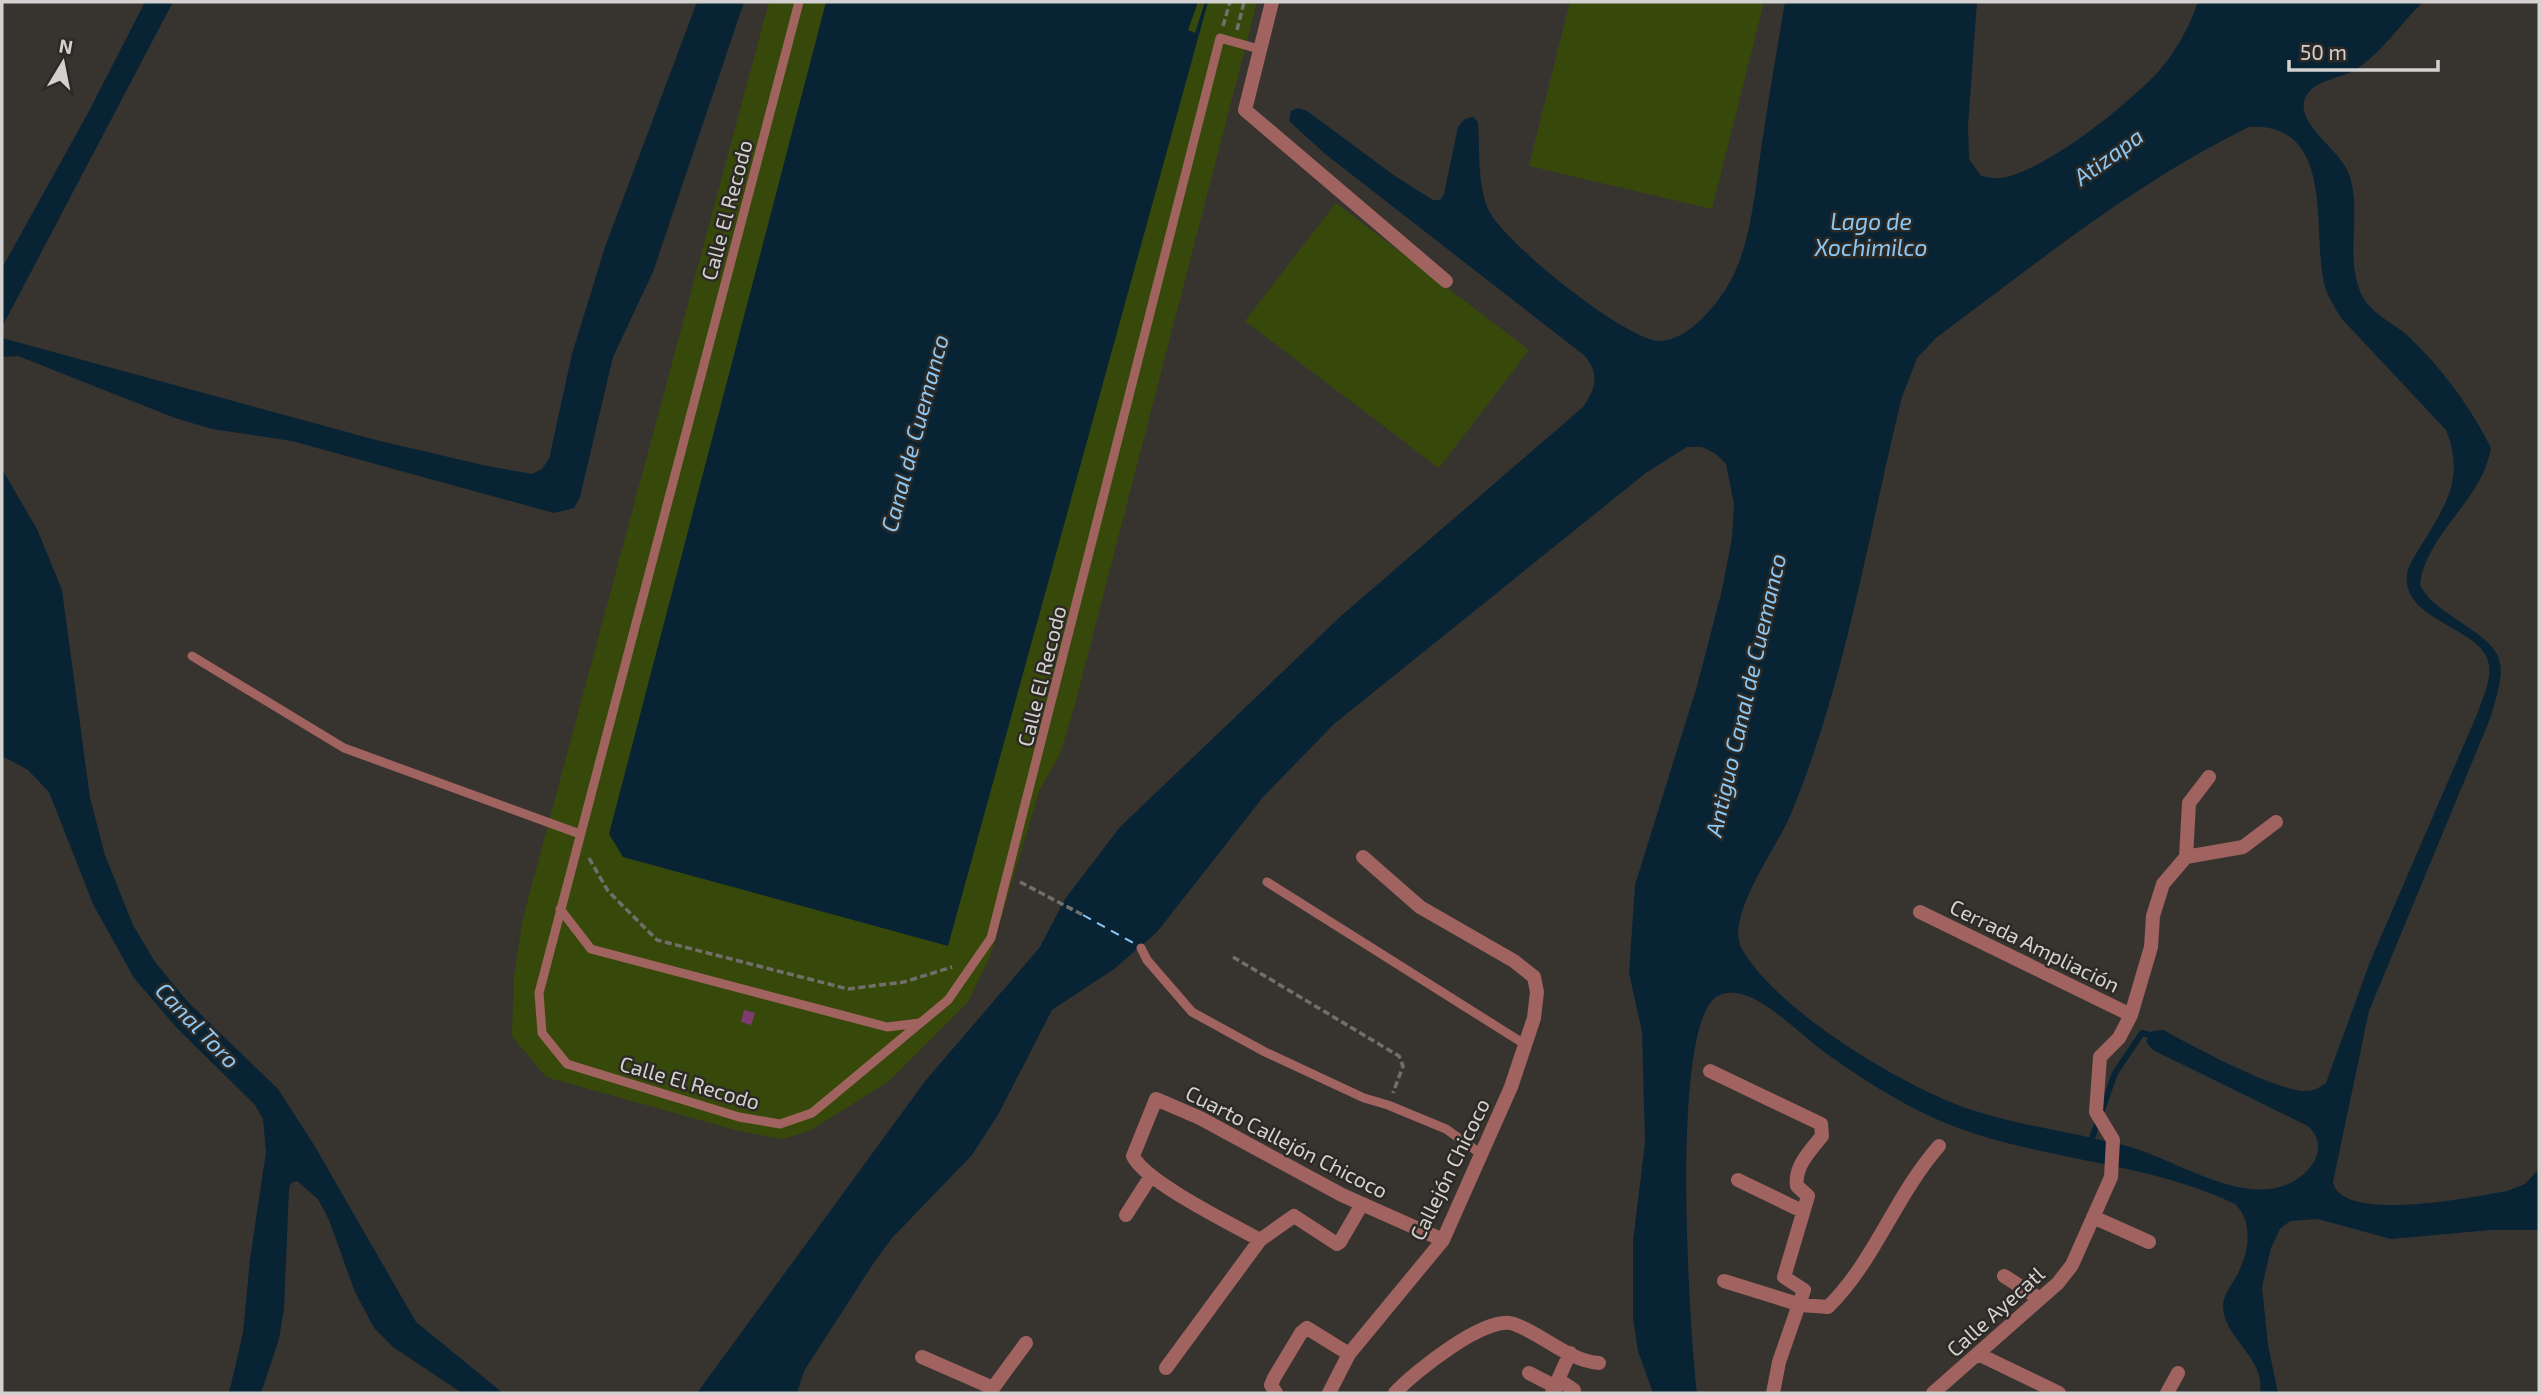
<svg xmlns="http://www.w3.org/2000/svg" width="2541" height="1395" font-family="'Exo 2',sans-serif">
<rect width="100%" height="100%" fill="#373430"/>
<path fill="#37490a" d="M769 2H1257L1074 708 1060 754 1039 791 990 956 968 1002 888 1082 809 1131 783 1139 739 1131 546 1077 512 1036 514 976 523 918Z
M1570 2H1764L1712 209 1529 166Z
M1336 203 1529 350 1439 468 1245 321Z"/>
<path fill="#072334" fill-rule="evenodd" d="M145 2H173L2 327V268L88 113Z
M697 2H744L653 272 613 357 580 497 574 508 554 513 292 441 212 429 175 418 18 356 2 357V338L376 440 487 466 532 474 542 469 549 459 572 354 605 247Z
M826 2H1198L1188 30 1195 33 1205 2H1208L948 946 623 857 609 834Z
M1785 2H1977L1968 126 1969 159 1981 176C1988 177 1996 179 2002 178 2047 170 2127 105 2158 72 2175 53 2190 26 2198 2H2423C2400 24 2382 53 2355 70 2341 78 2318 80 2308 93 2289 120 2337 146 2348 172 2364 211 2342 261 2364 299 2374 315 2395 324 2409 337 2441 367 2472 409 2491 448 2483 500 2426 533 2420 585 2427 599 2438 606 2450 615 2505 652 2510 654 2490 719L2369 1011 2333 1182C2341 1224 2474 1197 2507 1191L2525 1184 2539 1169V1230H2491L2391 1239 2318 1219 2290 1221 2280 1229 2271 1248 2262 1287 2268 1345 2278 1393H2260C2266 1357 2223 1339 2223 1305 2224 1293 2232 1285 2237 1275 2249 1253 2254 1222 2235 1204 2141 1159 2031 1161 1936 1119 1898 1102 1861 1078 1827 1054 1803 1037 1764 996 1736 993 1729 992 1721 993 1716 997 1669 1032 1690 1332 1697 1393H1653L1638 1351 1633 1318V1241L1645 1143 1642 1032 1629 973 1635 885 1697 686 1722 590 1732 538 1734 504 1726 464 1716 454 1702 447H1687L1647 472 1334 724 1263 797 1157 932 1114 969 1052 1010 999 1113 972 1155 892 1238 875 1261 804 1371 797 1393H697L926 1080 1040 947 1065 899 1120 827 1341 616 1583 407C1596 388 1600 375 1585 356L1324 153 1289 121 1291 111 1298 108 1307 111 1395 176 1433 200H1440L1444 194 1458 127 1465 119 1473 117 1478 122C1480 149 1477 185 1489 211 1505 243 1624 339 1659 341 1687 341 1714 308 1727 287 1752 246 1755 188 1762 143 1769 96 1777 49 1785 2ZM2249 127C2336 122 2312 231 2324 283 2327 296 2335 307 2341 318L2446 430C2466 479 2444 508 2419 549 2412 560 2405 571 2407 584 2413 623 2485 630 2489 665 2491 681 2483 697 2478 712L2370 962 2326 1083C2319 1088 2314 1091 2306 1091 2275 1091 2193 1046 2163 1030L2152 1031 2146 1042 2153 1050 2308 1126C2328 1145 2316 1168 2294 1181 2246 1209 2177 1160 2130 1147 2079 1133 2026 1127 1975 1111 1907 1090 1777 1011 1742 949 1724 918 1776 849 1790 816 1845 686 1868 534 1902 397L1917 358 1936 338C2037 263 2136 182 2249 127Z
M2 469 37 529 62 590 90 798 105 855 133 925 155 962 188 1002 278 1089 314 1145 416 1322 503 1393H462L393 1347 374 1328 355 1292 329 1220 318 1199 297 1181 291 1183 289 1189 284 1309 279 1339 261 1393H229L243 1333 250 1259 266 1152 263 1119 255 1105 176 1027 134 978 93 904 49 792 28 770 2 756Z"/>
<g fill="none" stroke-linecap="round" stroke-linejoin="round">
<path stroke="#072334" stroke-width="6" d="M2090 1144 2115 1073 2142 1033 2154 1036"/>
<path stroke="#8cc8f5" stroke-width="2" stroke-dasharray="9 7" stroke-linecap="butt" d="M1083 915 1137 945"/>
</g>
<path fill="#813b70" d="M744 1010 755 1013 751 1025 741 1022Z"/>
<g fill="none" stroke-linecap="round" stroke-linejoin="round">
<path stroke="#716f6b" stroke-width="3.5" stroke-dasharray="7 3.5" stroke-linecap="butt" d="M1223 26 1230 2
M1237 30 1244 2
M589 858 608 891 657 940 848 989 904 982 952 967
M1020 882 1083 915
M1233 957 1399 1056 1403 1066 1393 1093"/>
<path stroke="#a0635f" stroke-width="9" d="M799 2 539 993 542 1033 567 1064 739 1117 780 1124 812 1113 948 1000 991 938 1220 38 1259 49
M192 656 344 748 580 834
M1267 882 1526 1045
M560 909 591 949 887 1027 920 1023
M1141 948 1147 960 1192 1012 1265 1052 1364 1098 1388 1105 1446 1129 1481 1154"/>
<path stroke="#a0635f" stroke-width="14" d="M1272 2 1245 110 1446 281
M2186 857 2243 847 2276 822
M1920 912 2131 1015
M1710 1071 1821 1124 1822 1136C1811 1150 1794 1166 1797 1186L1808 1196 1784 1277 1804 1290 1779 1362 1773 1393
M1738 1180 1802 1211
M1126 1215 1151 1176
M2093 1217 2149 1242
M1260 1240C1232 1224 1145 1182 1133 1156L1156 1099 1200 1118 1342 1195 1443 1240
M2004 1276 2040 1299
M1724 1281 1801 1305 1828 1307C1875 1261 1895 1196 1939 1146
M1978 1354 2059 1393
M922 1357 993 1388
M1166 1368 1260 1240 1294 1216 1337 1244 1340 1242 1362 1204
M1529 1373 1556 1387
M1559 1380 1574 1390
M993 1388 1026 1343
M1276 1393 1271 1385 1274 1378 1301 1333 1307 1328 1349 1354
M1329 1393 1349 1354 1443 1240 1511 1087 1534 1018 1537 992 1534 977 1514 961 1420 907 1363 857
M1395 1393C1414 1372 1487 1314 1514 1324 1542 1334 1569 1361 1599 1363
M1552 1393 1570 1353
M1933 1393 2058 1283 2072 1265 2111 1177 2113 1140 2096 1112 2100 1057 2119 1038 2131 1015 2151 947 2153 916 2163 884 2186 857 2189 803 2209 777
M2167 1393 2178 1373"/>
</g>
<g text-anchor="middle" dominant-baseline="central" stroke-width="5" stroke-linejoin="round" paint-order="stroke">
<g font-size="21" fill="#d4d2d0" stroke="#2d2a26">
<text transform="translate(726 210) rotate(-75)">Calle El Recodo</text>
<text transform="translate(1041 676) rotate(-76)">Calle El Recodo</text>
<text transform="translate(2035 945) rotate(26)">Cerrada Ampliación</text>
<text transform="translate(690 1082) rotate(16)">Calle El Recodo</text>
<text transform="translate(1287 1141) rotate(27)">Cuarto Callejón Chicoco</text>
<text transform="translate(1449 1169) rotate(-64)">Callejón Chicoco</text>
<text transform="translate(1995 1311) rotate(-42)">Calle Ayecatl</text>
</g>
<g font-size="23" font-style="italic" fill="#8cc8f5" stroke="#2d2a26">
<text transform="translate(2108 156) rotate(-36)">Atizapa</text>
<text x="1871" y="221">Lago de<tspan x="1871" dy="26">Xochimilco</tspan></text>
<text transform="translate(914 433) rotate(-75)">Canal de Cuemanco</text>
<text transform="translate(1745 695) rotate(-77)">Antiguo Canal de Cuemanco</text>
<text transform="translate(198 1025) rotate(46)">Canal Toro</text>
</g>
</g>
<rect width="2541" height="1395" fill="none" stroke="#d4d2d0" stroke-width="7"/>
<g transform="translate(63 63) rotate(10)" stroke="#2d2a26" stroke-width="5" paint-order="stroke">
<path d="M0-5L12 26L0 18L-12 26Z" fill="#d4d2d0"/>
<text y="-10" font-size="19" font-weight="bold" text-anchor="middle" fill="#d4d2d0">N</text>
</g>
<path d="M2289 60v10h149v-10" fill="none" stroke="#d4d2d0" stroke-width="3.5"/>
<text x="2300" y="60" font-size="21" fill="#d4d2d0" stroke="#2d2a26" stroke-width="5" paint-order="stroke">50 m</text>
</svg>
